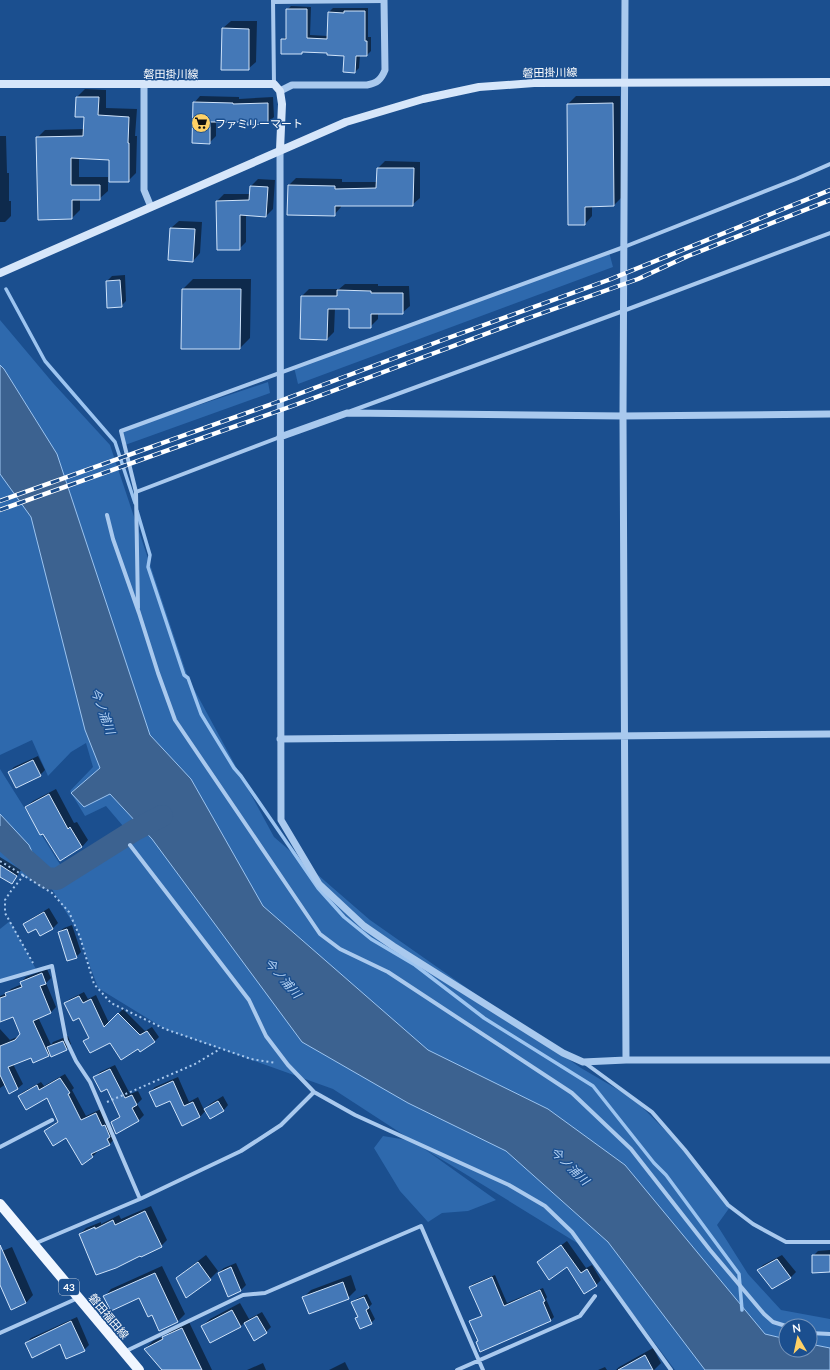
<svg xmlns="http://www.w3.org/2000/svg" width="830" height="1370" font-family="Lato,'Noto Sans JP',sans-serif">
<rect width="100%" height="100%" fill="#1b4f8f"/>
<path fill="#2e69ad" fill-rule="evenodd" d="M609 252 613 267 298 384 294 367Z
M0 320 53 383 110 445 188 678 274 837 370 920 581 1068 634 1099 685 1150 730 1207 717 1225 748 1274 781 1310 830 1319V1370H675L582 1246 423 1148 496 1200 468 1211 442 1213 428 1222 400 1191 374 1148 383 1136 413 1141 333 1089 165 1029 98 988 76 928 50 886C32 885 14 869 0 859V769L61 866 123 826 106 806 85 816 70 791 93 767 86 743 71 752 48 776 32 740 0 755ZM786 1326H810V1350H786Z
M268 382 270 393 125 445 121 431Z
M10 921 37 971 0 981V929Z"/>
<path fill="#3c6290" stroke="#9cc4f0" d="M0 365 4 369 57 454 150 735 191 779 263 906 428 1050 548 1109 625 1165 765 1334 786 1339V1350H810V1344L830 1348V1370H705L608 1242 506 1151 408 1103 302 1042 152 839 110 794 84 807 71 793 100 768 85 730 31 517 0 474Z
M0 814 29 845 42 874 0 847Z"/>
<path fill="#0007" d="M291 6 311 7 310 35 328 36 329 12 333 8H368V37H371V51L367 55H360L359 68 355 72 345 55 328 52 303 51 301 53 282 40 287 36V10Z
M231 21H257L256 62 248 69 223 28Z
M85 89 106 90V108L137 109 135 136H137L136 173 128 181 110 159 79 157V177H108V191L99 199H80V210L72 218 37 138 45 130 84 129 85 116 77 97Z
M200 96 239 97V99L273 97 274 117 268 123 248 121H216V136L209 143 194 103Z
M576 96H620L621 198 614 205 592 206V216L585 224 568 104Z
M0 136H6L7 173H9V201H11V216L5 222H0Z
M385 161 420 162V198L412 205H341V207L334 215 289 185 296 178 342 179V182H377L378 168Z
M258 179 275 180 273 209 266 216 246 215V242L239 249 217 201 224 194H250L251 186Z
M179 221 202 222 200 253 193 261 171 228Z
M125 275 126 301 121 306 107 281 112 276Z
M193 279H251L250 338 240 348 183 289Z
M345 284H378V286H409L410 306 402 313H378V319L370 327 350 308H335L334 332 327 339 301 338 302 296 309 289H339Z
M38 756 45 770 40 775 9 772 14 767Z
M56 789 74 823 77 822 88 840 82 847 26 807 33 801Z
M0 857 21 870 12 883 0 875Z
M49 908 58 923 53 928 41 935 37 927 25 924 29 920Z
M72 925 81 952 76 957 59 932 64 928Z
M47 969 51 978 46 983 56 1007 51 1012 38 1017 51 1045 53 1042 68 1036 71 1044 66 1049 50 1053 48 1055 31 1057 13 1064 23 1084 18 1088 10 1092 6 1084 0 1088V1029L10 1040 19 1036 21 1034 13 1016 0 1021V996L7 993 11 989 22 984 21 982 26 977Z
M84 992 88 999 96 995 109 1023 123 1009 145 1031 152 1027 159 1037 154 1042 138 1048 110 1042 85 1041 89 1037 79 1016 65 1003 70 999Z
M115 1065 130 1094 138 1091 142 1099 137 1104 144 1115 139 1120 112 1122 121 1115 108 1087 95 1077 100 1072Z
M65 1074 74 1088 72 1090 86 1116 101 1109 107 1123 109 1122 114 1132 112 1134 114 1139 110 1144 96 1151 97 1152 93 1156 82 1164 66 1137 45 1131 58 1121 48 1097 19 1096 23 1092 41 1082 44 1086Z
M178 1077 189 1102 198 1097 204 1110 210 1104 223 1096 228 1105 224 1110 210 1118 206 1110 200 1117 170 1099 150 1092 155 1087Z
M151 1206 167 1240 161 1246 141 1255 80 1234 86 1228 101 1222V1224L119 1215 121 1219Z
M567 1241 586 1268 592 1265 601 1280 596 1285 567 1266 538 1262Z
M12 1247 33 1295 26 1303 0 1283V1252Z
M830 1250V1271L813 1256 818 1251Z
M206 1255 218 1271 210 1279 187 1296 178 1279 185 1271Z
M782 1255 796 1272 791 1277 772 1288 758 1270 763 1265Z
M236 1263 246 1285 241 1290 228 1295 219 1272 224 1268Z
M162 1266 185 1314 178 1321 160 1330 152 1314 140 1296H105L111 1289Z
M351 1275 356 1290 348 1298H303L311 1290Z
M495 1275 507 1303 543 1288 547 1297 546 1299 554 1317 551 1320 481 1351 477 1342 479 1340 471 1322 474 1319 483 1315 470 1287 473 1284Z
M367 1294 372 1304 369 1307 375 1319 371 1323 356 1319 359 1316 353 1302 356 1299Z
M240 1303 249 1319 262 1312 271 1327 266 1332 254 1339 244 1323 241 1326 210 1342 202 1326 210 1319Z
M77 1317 89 1345 84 1350 60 1343H26L31 1338Z
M189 1322 212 1370H163L145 1349 153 1341 167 1335 171 1330Z
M653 1348 661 1363 654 1370H616L619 1367Z
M345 1362 349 1370H329Z
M263 1363 266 1370H247Z
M605 1367 607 1370H598Z"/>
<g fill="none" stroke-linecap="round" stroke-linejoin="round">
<path stroke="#9cc4f0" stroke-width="3.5" d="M6 289 45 361 115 442 135 503
M137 511 150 555 148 567 184 675 188 678 201 714 234 768 241 776 318 888 344 917 371 939 415 965 484 1018 593 1086 654 1163 666 1175 739 1274 742 1310"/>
<path stroke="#3c6290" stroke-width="22" d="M0 837 46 878 57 879 135 830 162 816"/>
</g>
<path fill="#4478b7" stroke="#cfe3fa" d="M286 9H307V38L327 39 328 12 344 13V11H365V41H367V56H356L355 73 343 72 344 56 327 55V53L302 52V54H281V39H286Z
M222 28 249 29V70H221Z
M76 97H99L98 115 129 117 128 143H129V182H109V160L71 158V185H100V200H72V219L38 220 36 137 83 136 84 117H75Z
M193 102 233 103V104L268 103V124L247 125V122H210V144L192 143Z
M613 103 614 206 585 207V225H568L567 104Z
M377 168H414L413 206H335V216L287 215 288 185 335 186V189L376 188Z
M250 186 268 187 266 217 240 215V250H217L216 201 249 200Z
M170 228 195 229 193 262 168 260Z
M120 280 122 307 107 308 106 281Z
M182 289H241L240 349H181Z
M337 290 371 291V293H403V314H371V328H349V309H328L327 340 300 339 301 296H337Z
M33 760 41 776 16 788 8 772Z
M49 794 68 829 70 827 82 847 60 861 43 834 40 835 25 807Z
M0 865 17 876 12 884 0 877Z
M44 912 53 929 40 936 36 929 28 933 23 924Z
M67 929 77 958 67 961 58 932Z
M42 973 46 984 40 986 51 1013 33 1021 49 1056 33 1063 31 1058 8 1067 18 1089 9 1094 0 1075V1046L15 1040 20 1034 13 1017 0 1022V998L6 996 5 993 22 987 20 982Z
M79 996 83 1003 91 999 104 1027 118 1013 140 1035 147 1031 155 1042 140 1052 138 1049 121 1060 110 1043 90 1053 83 1041 89 1038 79 1018 73 1021 64 1003Z
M63 1041 67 1050 51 1057 47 1047Z
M110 1069 125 1098 132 1095 137 1105 132 1108 139 1121 116 1134 111 1122 120 1117 107 1089 101 1092 93 1077Z
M60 1078 70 1093 68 1094 81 1120 96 1113 102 1126 105 1125 110 1137 107 1139 110 1145 91 1154 93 1157 82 1165 66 1138 53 1146 44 1131 58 1122 47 1098 26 1110 18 1096 37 1085 39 1090Z
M173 1081 184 1106 193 1102 200 1117 182 1126 170 1101 156 1107 149 1092Z
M218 1101 224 1111 210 1119 204 1109Z
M145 1211 162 1247 141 1257 140 1256 116 1268 96 1275 79 1234 95 1227V1229L113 1220 115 1225Z
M0 1245 26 1303 11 1310 0 1285Z
M561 1245 581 1273 587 1269 597 1286 584 1294 567 1267 549 1280 537 1262Z
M812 1255H830V1272L812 1273Z
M777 1259 791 1278 772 1289 757 1270Z
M198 1262 211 1280 186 1298 176 1278Z
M231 1267 241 1291 228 1297 218 1273Z
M155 1273 178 1322 159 1331 152 1315 148 1317 139 1298 111 1311 103 1296Z
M492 1277 504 1306 540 1290 545 1301 543 1302 551 1321 480 1352 476 1342 478 1341 469 1321 482 1316 469 1287Z
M343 1282 349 1299 309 1314 302 1297Z
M364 1297 369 1308 366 1310 372 1324 360 1329 355 1318 358 1317 351 1302Z
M232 1310 241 1327 210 1343 201 1326Z
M257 1316 267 1333 254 1341 244 1323Z
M71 1321 85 1351 66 1359 60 1344 32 1358 25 1343Z
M182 1328 202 1370H162L144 1349 163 1339 162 1337Z
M645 1355 653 1370H618Z"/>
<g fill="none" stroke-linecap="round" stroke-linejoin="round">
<path stroke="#a9c9ee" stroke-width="2" stroke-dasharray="2 3" stroke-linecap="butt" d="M0 861 52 893 69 912 80 937 94 984 111 1003 165 1029 251 1059 276 1063
M24 875 11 891 5 900V913L33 963
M107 1102 195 1064 220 1049"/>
<path stroke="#a9c9ee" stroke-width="4" d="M273 0 274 84
M273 2 384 1
M351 411 623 311 830 233
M136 492 121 431 624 247 796 179 830 164
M107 515 113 539 139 613 158 673 175 720 320 934 340 949 388 972 572 1093 631 1149 710 1250 764 1314 773 1322 786 1326
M138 608 136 492 280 437
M130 845 249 1000 266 1036 288 1065 314 1092 355 1115 509 1185 545 1206 572 1232 671 1370
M0 981 52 966 66 1040 76 1061 90 1082 140 1199
M585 1063 652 1112 685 1150 728 1205 753 1224 786 1242H830
M0 1147 52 1120
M34 1244 140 1199 241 1151 281 1125 314 1092
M0 1333 78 1298
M810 1333 830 1334
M124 1352 243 1295 265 1293 421 1226 483 1370
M457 1370 580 1316 595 1296"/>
<path stroke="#a9c9ee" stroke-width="7" d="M625 0 623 416 626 1060
M144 84V190L151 207
M280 91 292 85H367C377 83 381 80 385 70L384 0
M280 150 281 820 319 884 364 926 393 946 563 1053 583 1062 626 1060H830
M280 437 347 413 623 416 830 414
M280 739 830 734"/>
<path stroke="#d6e6fa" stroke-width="8" d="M0 84H274L280 91 282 104 280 150
M0 273 346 122 423 99 479 87 534 83 830 82"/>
<path stroke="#f0f6ff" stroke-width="10" d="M0 1204 139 1370"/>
<defs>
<path id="rail" d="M0 501 269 405 448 338 611 279 830 190
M0 510 295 405 523 320 610 289 638 279 688 256 830 200"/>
</defs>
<use href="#rail" stroke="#fff" stroke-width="4.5"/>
<use href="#rail" stroke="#1b4f8f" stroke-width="3" stroke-dasharray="9" stroke-linecap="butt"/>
</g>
<defs>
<symbol id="supermarket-disc" viewBox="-11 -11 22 22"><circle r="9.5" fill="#ffd166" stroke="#1b4f8f"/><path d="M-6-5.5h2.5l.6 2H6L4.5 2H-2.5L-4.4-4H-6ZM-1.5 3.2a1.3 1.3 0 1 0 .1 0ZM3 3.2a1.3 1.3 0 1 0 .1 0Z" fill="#111"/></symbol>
</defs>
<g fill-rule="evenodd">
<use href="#supermarket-disc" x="190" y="112" width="22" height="22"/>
</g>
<g text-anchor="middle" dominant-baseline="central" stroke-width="3" stroke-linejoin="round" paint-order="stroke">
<rect fill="#1b4f8f" stroke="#bbcadd" stroke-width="1" x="59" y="1279" width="20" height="16" rx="3"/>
<g font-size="10" font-weight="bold" fill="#fff">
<text x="69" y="1287">43</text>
</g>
<g font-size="11" fill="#fff" stroke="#1b4f8f">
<text transform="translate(550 72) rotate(-1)">磐田掛川線</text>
<text x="171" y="73">磐田掛川線</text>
<text transform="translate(109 1316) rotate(50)">磐田福田線</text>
</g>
<g font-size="11" fill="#fff" stroke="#1b4f8f" text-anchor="start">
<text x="215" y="123">ファミリーマート</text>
</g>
<g font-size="12" font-style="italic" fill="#b5d3f5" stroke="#1b4f8f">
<text transform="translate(103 711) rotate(70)">今ノ浦川</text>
<text transform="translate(283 978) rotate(49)">今ノ浦川</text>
<text transform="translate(570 1166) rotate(44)">今ノ浦川</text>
</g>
</g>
<g transform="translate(798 1338) rotate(351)"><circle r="19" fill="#1b4f8f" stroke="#7695bc"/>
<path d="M0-3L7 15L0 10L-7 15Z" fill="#ffd166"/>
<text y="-6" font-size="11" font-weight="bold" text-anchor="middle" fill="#ffffff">N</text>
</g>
</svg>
